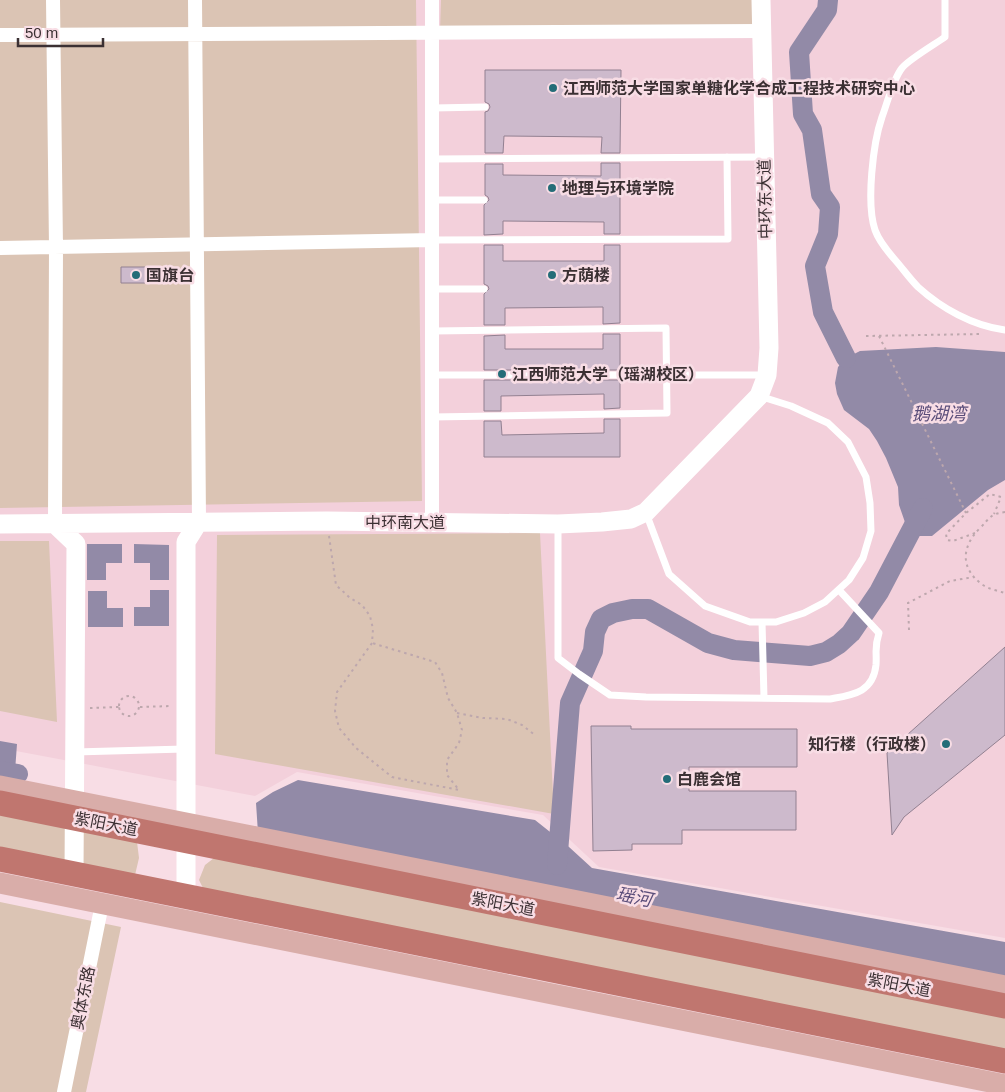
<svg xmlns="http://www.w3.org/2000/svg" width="1005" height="1092" font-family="Arial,'Noto Sans SC',sans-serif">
<rect width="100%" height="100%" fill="#f8dde5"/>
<path fill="#f3d0db" d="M0 0H1005V938L599 867 543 815 297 772 255 796 0 748Z"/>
<path fill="#dbc4b4" d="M0 0H416L422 501 0 508Z
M441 0H761L760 31 440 32Z
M540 533 554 814 215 754 217 535Z
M0 541H49L57 722 0 711Z
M0 815 137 842 139 858 135 875 0 848Z
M214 858 227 859 1005 1018V1051L205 892 199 880 205 865Z
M0 902 121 927 86 1092H0Z"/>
<path fill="#928aa7" d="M936 347 1005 352V480L988 490 932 536H919L907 528 899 505 898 487 886 458 877 441 869 429 844 410 837 394 835 383 838 367 846 358 860 351Z
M87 544H122V563H106V580H87Z
M134 544 169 545V580H150V563H134Z
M150 590H169V626H134V607H150Z
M88 591H107V608H123V627H88Z
M0 741 17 744 14 785 0 783Z
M298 780 535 820 569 847 592 868 1005 942V978L258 833 256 803 273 792Z"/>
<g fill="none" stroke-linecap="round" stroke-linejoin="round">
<path stroke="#928aa7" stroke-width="20" d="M828 0 827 10 799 52 803 114 812 130 821 194 830 207 828 234 815 266 823 312 846 358
M0 771 18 774
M557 865 570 703 593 651 595 632 601 619 613 613 632 609H648L708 643 734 650 810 656 826 652 839 644 851 633 879 592 923 508"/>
</g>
<path fill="#cdbacc" stroke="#928091" d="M485 70H621L620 153H601L602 137 504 136 503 153H485V112L488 111 490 107 489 104 485 102Z
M601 163H620V234H604V222L503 221V234L484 235V205L489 200 488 197 485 195V164H503V175L601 176Z
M484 245H503V261H604V245H620V323L603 324V307L505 308V325H484V294L489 289 488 286 484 284Z
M121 267H150V283H121Z
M603 334H620V370H484V336L505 335V349H603Z
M484 380H620V408L604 409V394L501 396V411H484Z
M604 419H620V457H484V421H501L502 435 604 433Z
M1005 647V735L904 817 892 835 887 753Z
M591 726H631V729H797V767H689V791H796V830H682V844H632V850L593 851Z"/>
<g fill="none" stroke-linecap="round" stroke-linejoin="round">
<path stroke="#bda7ad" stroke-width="2" stroke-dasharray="2.5 4" stroke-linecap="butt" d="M866 336 980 334
M879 336 966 513
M1005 512C990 514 990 518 980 528 961 547 960 569 983 585 989 589 998 591 1005 593
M975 533 953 541 947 540 946 534 966 513 990 494 1001 497 994 514
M329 536 336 585 350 598 362 605 370 616 373 629 372 643 337 692 335 711 339 728 356 748 392 777 459 790 447 775V760L459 743 462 730 457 713 448 698 442 673 435 662 372 643
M909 630 908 603 950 581 974 577
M119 706a10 10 0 1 1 20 0a10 10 0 1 1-20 0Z
M140 707 172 706
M90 708 119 707
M457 713 483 718 507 719 522 725 535 735"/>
<path stroke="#fff" stroke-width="7" d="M945 0V37C935 44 908 60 902 68 893 79 887 104 882 117 873 143 866 203 875 230 879 241 888 252 896 261 903 269 910 279 918 287 941 308 973 326 1005 330
M433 108 485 107
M433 159 764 157
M433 200H484
M433 240 728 239 727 157
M433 289H484
M432 375H764
M432 417 667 413 666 328 433 331
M646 513 669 574 705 606 750 622H776L804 613 825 602 849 580 863 558 871 531 870 503 866 477 848 442 828 423 791 406 759 396
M558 525V658L579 674 610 695 646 697 830 699C852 695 873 693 876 665 877 651 874 648 879 633L839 590
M762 622 764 698
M75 752 184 749"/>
<path stroke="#fff" stroke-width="14" d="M53 0 56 247 55 524
M195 0 199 521
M0 35 760 31
M0 248 433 240
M432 521V0
M64 1092 102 904"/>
<path stroke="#fff" stroke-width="19" d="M0 524 327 521 558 524 602 522 631 519 646 512 759 396 767 375 769 348 761 0
M55 524 76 544 74 874
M186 896V542L199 521"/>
<path stroke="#d9ada9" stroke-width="21" d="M0 786 1005 986
M0 883 1005 1085"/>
<path stroke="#c0766f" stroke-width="25" d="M0 803 1005 1006
M0 859 1005 1061"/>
</g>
<g fill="#246d78" stroke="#f8dde5" stroke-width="2">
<circle cx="553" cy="88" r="5"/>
<circle cx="552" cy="188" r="5"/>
<circle cx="136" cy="275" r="5"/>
<circle cx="552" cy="275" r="5"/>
<circle cx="502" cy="374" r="5"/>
<circle cx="946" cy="744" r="5"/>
<circle cx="667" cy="779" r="5"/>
</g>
<g text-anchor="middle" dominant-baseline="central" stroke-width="5" stroke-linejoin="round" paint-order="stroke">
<g font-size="16" font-weight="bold" fill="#3b3033" stroke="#f8dde5" text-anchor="start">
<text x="563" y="88">江西师范大学国家单糖化学合成工程技术研究中心</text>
<text x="562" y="188">地理与环境学院</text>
<text x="146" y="275">国旗台</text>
<text x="562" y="275">方荫楼</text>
<text x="512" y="374">江西师范大学（瑶湖校区）</text>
<text x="936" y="744" text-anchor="end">知行楼（行政楼）</text>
<text x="677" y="779">白鹿会馆</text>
</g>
<g font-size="16" fill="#3b3033" stroke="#f8dde5">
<text transform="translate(765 199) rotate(-91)">中环东大道</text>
<text x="405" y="522">中环南大道</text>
<text transform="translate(106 824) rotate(11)">紫阳大道</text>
<text transform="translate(503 904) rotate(11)">紫阳大道</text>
<text transform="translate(899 985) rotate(11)">紫阳大道</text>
<text transform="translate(83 998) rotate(-79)">奥体东路</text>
</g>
<g font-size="18" font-style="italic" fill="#5b4e7a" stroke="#f8dde5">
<text x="939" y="414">鹅湖湾</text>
<text transform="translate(634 897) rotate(11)">瑶河</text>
</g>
</g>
<path d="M18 38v8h85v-8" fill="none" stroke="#3b3033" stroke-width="2.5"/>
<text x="25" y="38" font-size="15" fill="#3b3033" stroke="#f8dde5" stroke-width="4" paint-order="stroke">50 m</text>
</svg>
